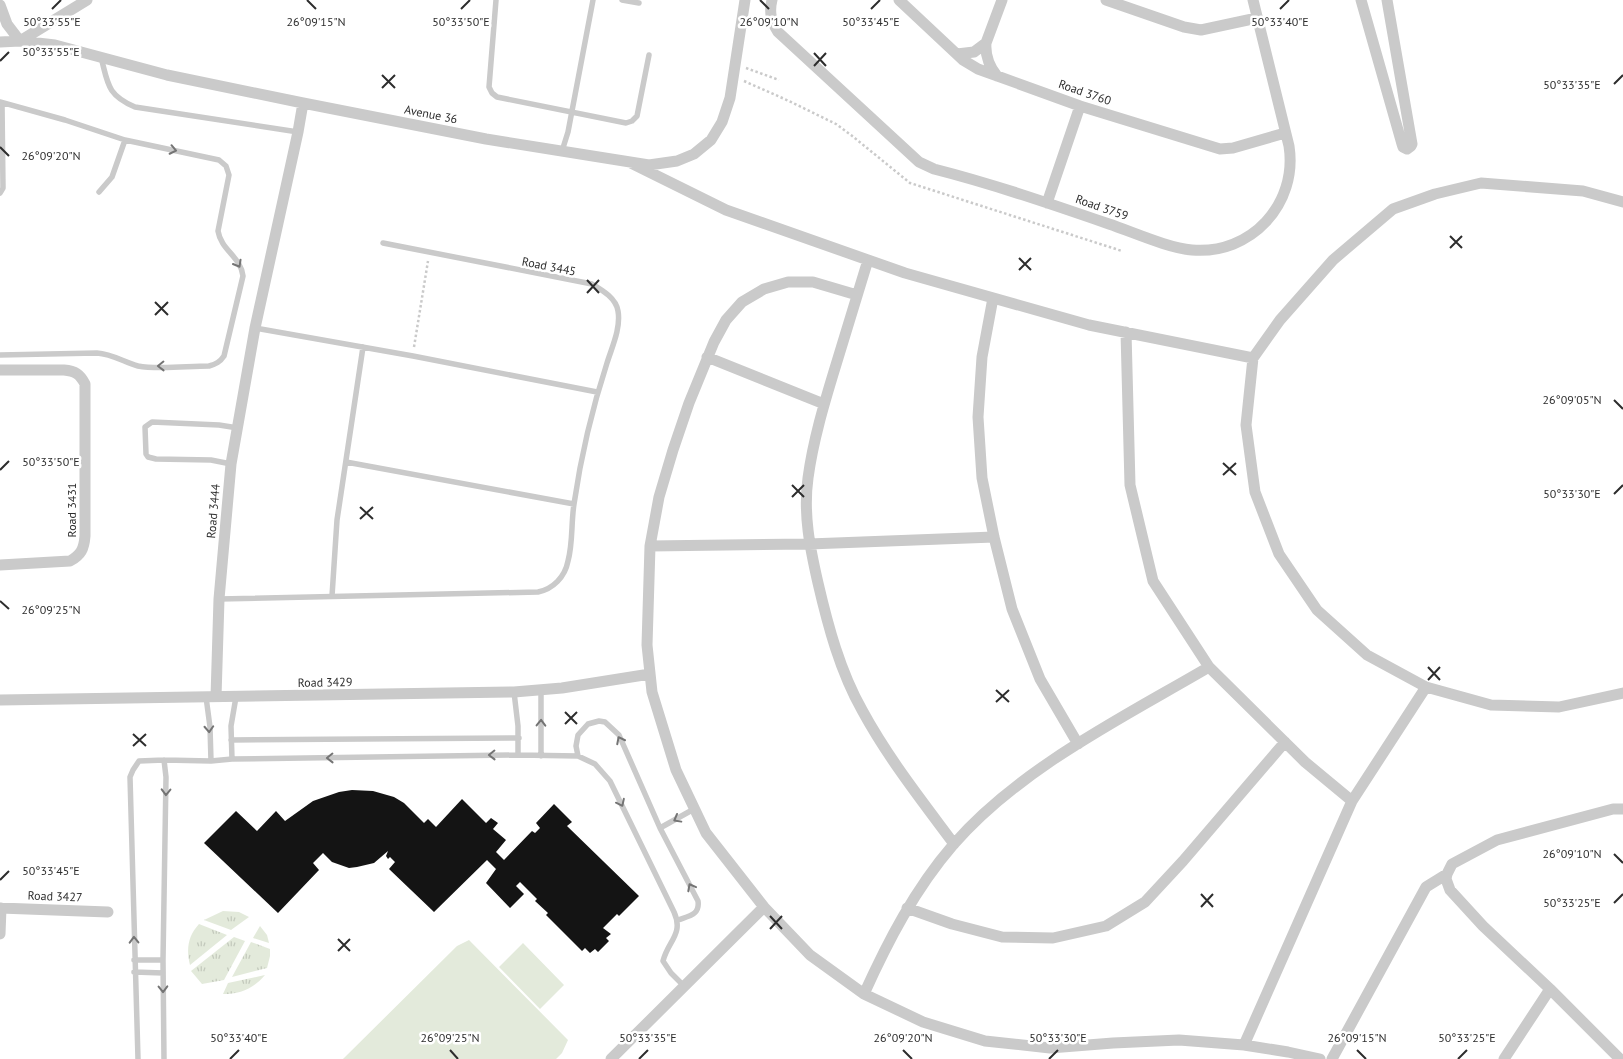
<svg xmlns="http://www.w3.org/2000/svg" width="1623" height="1059" font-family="'PT Sans',sans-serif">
<defs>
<pattern id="grass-tufts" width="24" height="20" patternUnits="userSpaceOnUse" patternTransform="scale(1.25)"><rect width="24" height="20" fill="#e3eadb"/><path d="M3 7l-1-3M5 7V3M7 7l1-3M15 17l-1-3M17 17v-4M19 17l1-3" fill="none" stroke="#c3c9bc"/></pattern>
</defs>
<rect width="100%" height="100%" fill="#fff"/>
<path fill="url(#grass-tufts)" d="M223 911 239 912 249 917 231 930 204 920Z
M199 924 227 935 190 965C186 949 188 936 199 924Z
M260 926 267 935 269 943 253 938Z
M234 937 245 941 224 980 202 984 191 971Z
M251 942 270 949V956L267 968 232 977Z
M265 975C253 989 240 994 223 994L228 983Z"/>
<path fill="#e3eadb" d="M469 940 568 1040 562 1053 556 1059H343L457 946Z
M523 943 564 985 540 1009 499 967Z"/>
<path fill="#141414" d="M352 790 373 791 394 797 404 803 424 823 428 819 436 827 462 799 486 823 491 818 498 823 493 829 506 840 496 852 504 860 532 831 535 833 540 828 536 823 554 804 572 822 567 826 639 896 619 916 617 914 603 928 611 934 606 938 609 941 598 952 595 949 590 953 585 948 582 951 546 915 548 913 535 901 537 899 520 882 516 886 524 894 510 908 486 883 496 869 487 860 434 912 389 869 395 862 390 857 388 859 386 856 388 851 374 863 357 867 349 868 332 862 323 853 313 863 319 870 278 913 204 843 236 811 257 831 276 811 285 821 313 801 339 792Z"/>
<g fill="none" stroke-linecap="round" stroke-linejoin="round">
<path stroke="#cacaca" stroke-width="2.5" stroke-dasharray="2.5 2.5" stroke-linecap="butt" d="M746 68 779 80
M744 81 789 101 836 124 851 135 910 183 1122 251
M414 347 428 261"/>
<path stroke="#cacaca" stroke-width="5.5" d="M496 0 489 87 492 93 497 97 626 123 632 121 637 116 649 55
M622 0 639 3
M101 57C108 84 107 95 135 107L298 132
M0 102 65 120 125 140 219 160 226 166 229 175 218 231C221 250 241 257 243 276L224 356C220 362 216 364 209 366 188 366 158 370 138 366 124 362 112 354 97 353L0 355
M562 151 568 132 593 0
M99 192 112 177 125 140
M0 193 3 188 2 103
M255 328 413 356 597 392
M346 462 574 504
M231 464 211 460 156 459 148 457 146 454 145 427 152 422 219 425 238 428
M332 596 337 520 363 347
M219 599 538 592C553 589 565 577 568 561 573 543 571 523 574 504 581 456 592 409 607 363 612 347 621 328 618 311 616 298 602 290 592 284L383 243
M514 692 518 726V755
M206 697 210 727 211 761
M231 740 519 738
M541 756V690
M578 756 576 746 578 735 588 724 599 721 605 722 619 735 660 828 698 901C700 915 689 916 678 920
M232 759 231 726 236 697
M660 828 694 809
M134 960H163
M134 972 163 973
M138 1059 130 777 133 770 139 761 164 760
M164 1059 163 960 166 777 164 760 211 761 232 759 518 755 578 756 595 764 610 781 674 912C684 934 668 941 663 961L671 973 684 986"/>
<path stroke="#cacaca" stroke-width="11" d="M772 0C769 12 771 21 778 32L919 162 934 169C993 184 1051 204 1109 224 1133 232 1168 248 1192 250 1251 255 1298 204 1289 146L1253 0
M899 0 963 60 978 69 1080 106 1220 149 1233 148 1285 133
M1106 0 1184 27 1201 30 1257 18
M1361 0 1402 144 1403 147 1407 149 1411 146 1412 144 1387 0
M0 5 7 24 20 41 87 0
M0 42 20 41 55 45 167 75 303 103 486 139 649 165 677 161 694 154 711 140 722 122 730 98 745 0
M957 54 974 52 986 43
M997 76C989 66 985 56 986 43L1002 0
M631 163 726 210 905 273 1089 325 1253 358 1280 320 1333 260 1393 209 1435 194 1481 183 1583 191 1623 202
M1047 203 1080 106
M868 260C857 296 846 332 835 368 824 404 813 441 808 478 803 514 810 548 818 583 828 626 840 671 862 710 888 758 922 801 954 844
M857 295 813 282H788L764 289 742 302 726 320 714 342 689 403 673 450 659 497 650 546 647 645 652 692 676 770 706 833 764 907 810 955 864 994 923 1022 985 1041 1050 1048 1113 1043 1179 1040 1244 1045 1288 1052 1320 1059
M993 298 982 357 978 417 982 478 994 537 1012 609 1040 679 1078 744
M1126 332 1130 485 1153 581 1209 667 1305 762 1352 801
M707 357 824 404
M1253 358 1246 425 1255 492 1279 554 1317 610 1367 655 1426 687 1491 705 1559 707 1623 693
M0 370H64C75 371 80 374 85 384V536C84 549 81 555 70 561L0 565
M650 546 809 544 994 537
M216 697 219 599 231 464 255 328 298 132 303 103
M0 700 514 692 562 688 650 674
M0 908 108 912
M907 908 952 924 1002 937 1053 938 1106 926 1145 902 1183 861 1285 742
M0 934 1 908
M864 994C888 941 915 889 953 845 1020 768 1122 718 1209 667
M1244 1045 1352 801 1426 687
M611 1059 764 907
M1332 1059 1426 887 1447 874
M1504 1059 1550 989
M1620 1059 1550 989 1483 926 1450 890 1446 879 1447 874 1452 864 1497 840 1613 809H1623"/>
</g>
<defs><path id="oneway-chevron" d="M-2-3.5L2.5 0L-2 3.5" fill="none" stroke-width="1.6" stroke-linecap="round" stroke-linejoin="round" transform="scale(1.25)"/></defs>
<g stroke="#747474">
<use href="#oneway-chevron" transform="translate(173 150) rotate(12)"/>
<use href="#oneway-chevron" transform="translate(238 264) rotate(60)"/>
<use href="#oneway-chevron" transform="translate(161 366) rotate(179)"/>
<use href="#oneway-chevron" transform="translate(541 723) rotate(-89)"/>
<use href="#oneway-chevron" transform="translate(209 729) rotate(87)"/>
<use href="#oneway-chevron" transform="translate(620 740) rotate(-117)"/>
<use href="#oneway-chevron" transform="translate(492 755) rotate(179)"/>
<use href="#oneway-chevron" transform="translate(330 758) rotate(179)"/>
<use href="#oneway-chevron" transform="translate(166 792) rotate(91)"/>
<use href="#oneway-chevron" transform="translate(621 803) rotate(64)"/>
<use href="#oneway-chevron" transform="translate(677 819) rotate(151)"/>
<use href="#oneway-chevron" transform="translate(691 887) rotate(-118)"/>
<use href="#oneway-chevron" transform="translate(134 940) rotate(-91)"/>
<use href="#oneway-chevron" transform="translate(163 989) rotate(89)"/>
</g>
<path fill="none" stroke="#2d2d2d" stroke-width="2" d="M307 0 316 9M760 0 769 9M52 9 61 0M461 9 470 0M871 9 880 0M1280 9 1289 0M814 53 826 66M0 61 9 52M814 66 826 53M382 75 395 88M1614 84 1623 75M382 88 395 75M0 147 9 156M1450 236 1462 248M1450 248 1462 236M1019 258 1031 270M1019 270 1031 258M587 280 599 293M587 293 599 280M155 302 168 315M155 315 168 302M1614 400 1623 409M1223 463 1236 475M0 470 9 461M1223 475 1236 463M792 485 804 497M1614 494 1623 485M792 497 804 485M360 507 373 519M360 519 373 507M0 601 9 609M1428 667 1440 680M1428 680 1440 667M996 690 1009 702M996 702 1009 690M565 712 577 724M565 724 577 712M133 734 146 746M133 746 146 734M1614 854 1623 863M0 880 9 871M1201 894 1213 907M1614 903 1623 894M1201 907 1213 894M770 916 782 929M770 929 782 916M338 939 350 951M338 951 350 939M450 1050 458 1059M903 1050 912 1059M1357 1050 1366 1059M230 1059 239 1050M639 1059 648 1050M1049 1059 1058 1050M1458 1059 1467 1050"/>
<g text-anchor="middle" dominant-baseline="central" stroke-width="5" stroke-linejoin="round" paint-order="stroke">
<g font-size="12" fill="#2d2d2d" stroke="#fff">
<text transform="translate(1085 92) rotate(19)">Road 3760</text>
<text transform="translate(431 114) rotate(11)">Avenue 36</text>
<text transform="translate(1102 207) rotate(19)">Road 3759</text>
<text transform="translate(549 266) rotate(11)">Road 3445</text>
<text transform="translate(71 510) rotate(-90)">Road 3431</text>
<text transform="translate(213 511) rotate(-85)">Road 3444</text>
<text transform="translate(325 682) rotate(-1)">Road 3429</text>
<text transform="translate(55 896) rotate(2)">Road 3427</text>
</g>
</g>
<g font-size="12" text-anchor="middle" fill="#2d2d2d" stroke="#fff" stroke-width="5" stroke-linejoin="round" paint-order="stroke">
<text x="52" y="26">50°33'55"E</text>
<text x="316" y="26">26°09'15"N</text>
<text x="461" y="26">50°33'50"E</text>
<text x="769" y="26">26°09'10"N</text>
<text x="871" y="26">50°33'45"E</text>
<text x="1280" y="26">50°33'40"E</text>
<text x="51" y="56">50°33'55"E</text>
<text x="1572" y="89">50°33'35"E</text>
<text x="51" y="160">26°09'20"N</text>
<text x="1572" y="404">26°09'05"N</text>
<text x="51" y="466">50°33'50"E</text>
<text x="1572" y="498">50°33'30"E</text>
<text x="51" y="614">26°09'25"N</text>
<text x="1572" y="858">26°09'10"N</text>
<text x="51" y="875">50°33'45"E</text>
<text x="1572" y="907">50°33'25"E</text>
<text x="239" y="1042">50°33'40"E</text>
<text x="648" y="1042">50°33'35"E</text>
<text x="1058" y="1042">50°33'30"E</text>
<text x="450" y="1042">26°09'25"N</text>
<text x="903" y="1042">26°09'20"N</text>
<text x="1357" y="1042">26°09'15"N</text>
<text x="1467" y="1042">50°33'25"E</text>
</g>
</svg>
